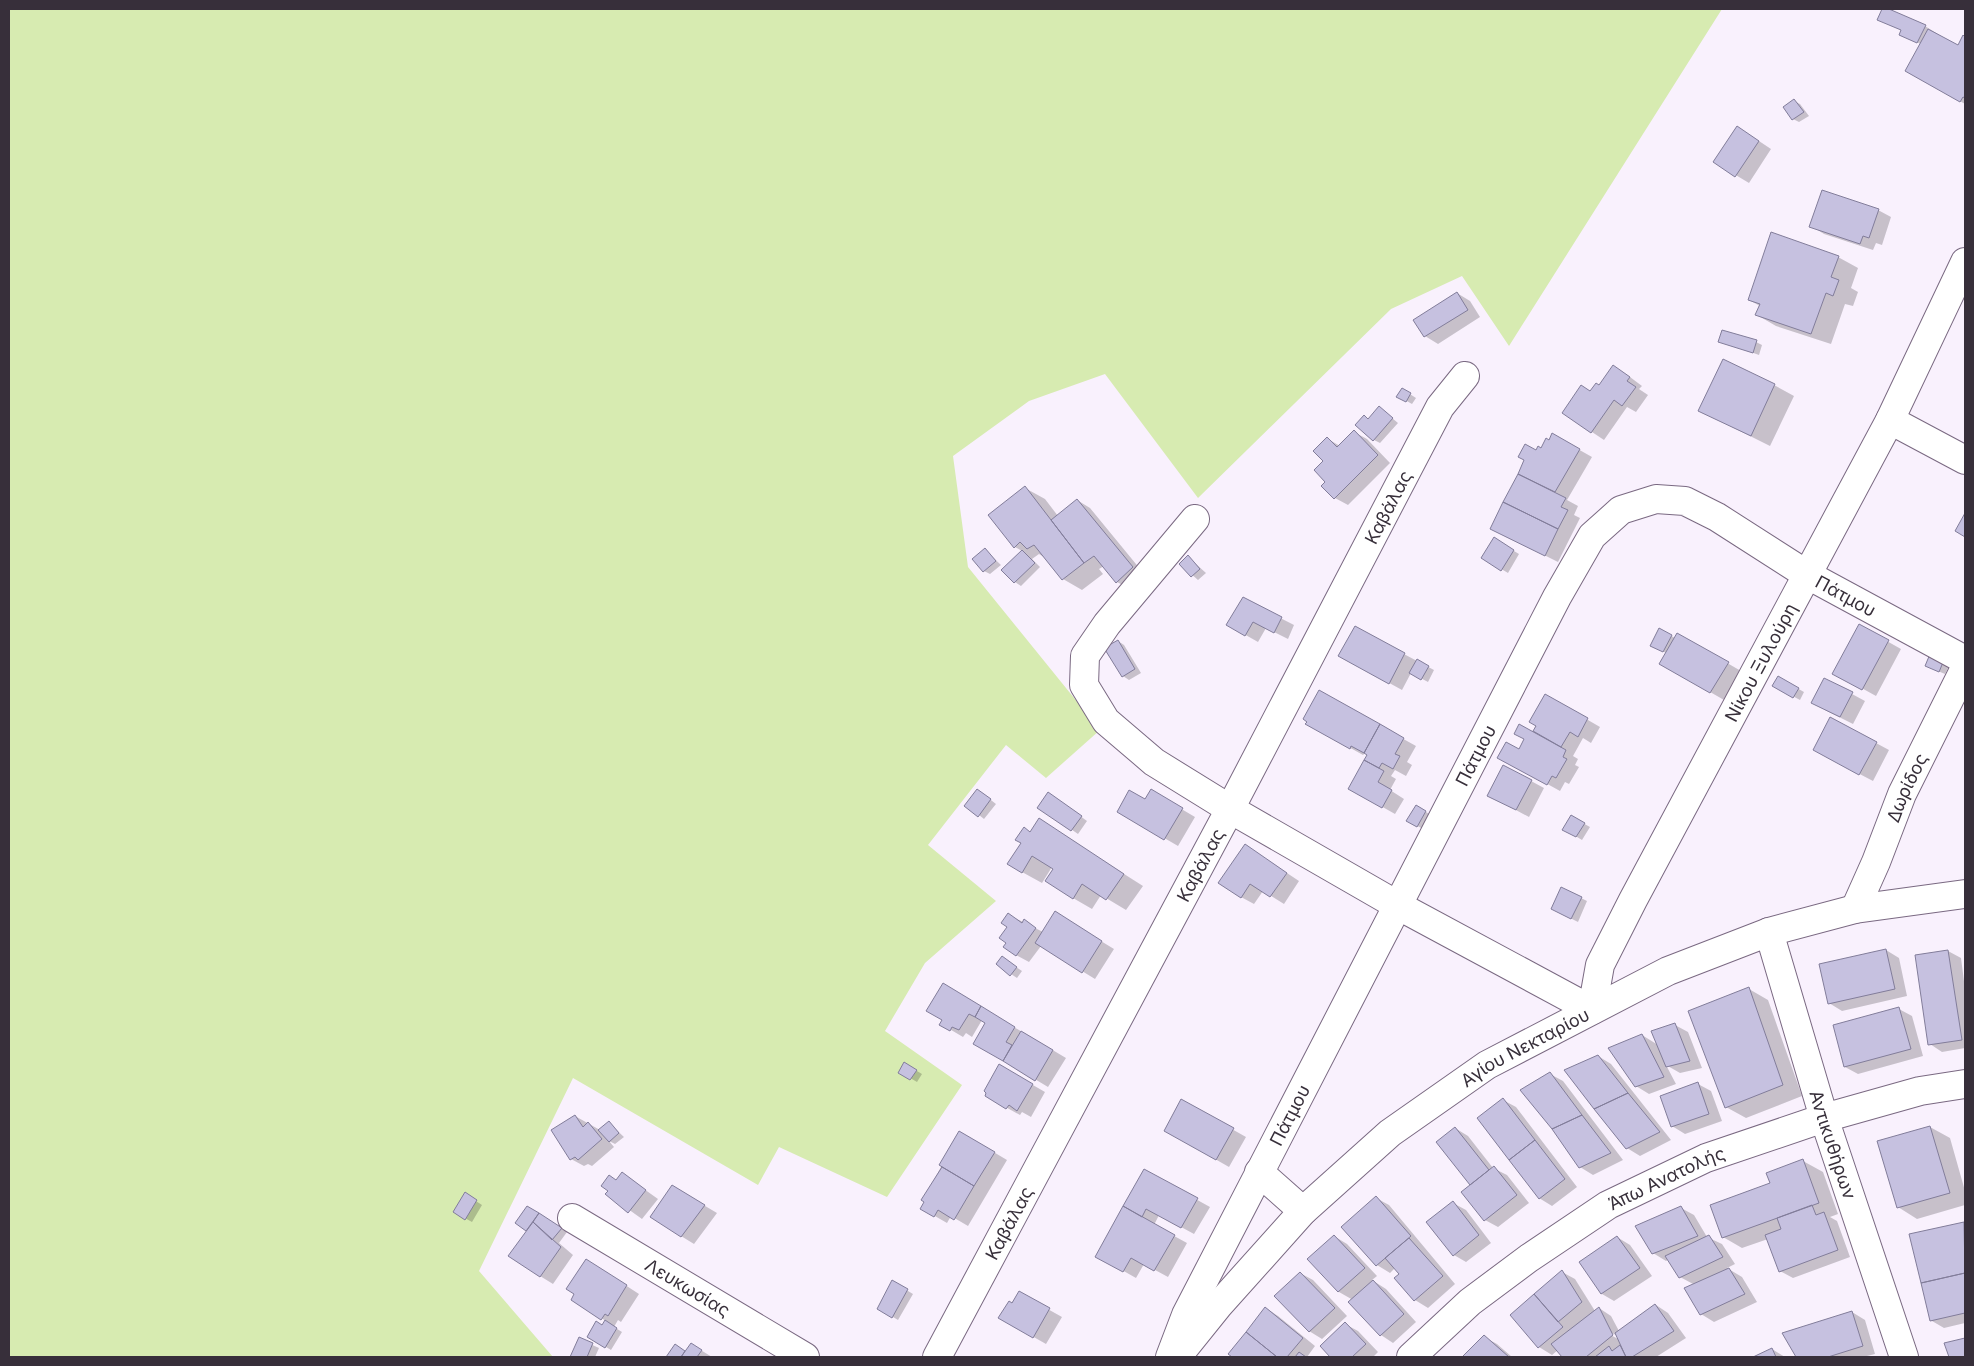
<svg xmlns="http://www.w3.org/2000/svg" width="1974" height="1366" font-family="Inter,sans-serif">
<rect width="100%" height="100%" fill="#f9f1fd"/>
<path fill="#d7ebb1" d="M9 9H1722L1509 346 1462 276 1391 309 1198 498 1105 374 1029 401 953 456 968 567 1100 730 1046 778 1006 745 928 845 996 901 925 963 885 1031 962 1085 887 1197 779 1147 758 1185 573 1078 479 1271 553 1357H9Z"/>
<path fill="#0003" fill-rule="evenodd" d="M1884 9 1925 26 1958 47 1964 37 1965 38V104L1926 82 1921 44 1907 38 1903 30 1879 19Z
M1794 101 1800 104 1809 116 1799 122 1793 119Z
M1750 135 1771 149 1749 183 1714 162Z
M1878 210 1891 217 1882 245 1876 243 1873 250 1824 234 1811 226Z
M1838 257 1858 268 1851 288 1858 292 1853 306 1845 304 1831 344 1776 326 1757 315 1760 306 1749 300Z
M1457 293 1470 301 1480 317 1438 344 1425 336Z
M1720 341 1756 342 1762 345 1759 355Z
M1626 374 1642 386 1639 389 1648 395 1636 412 1627 407 1604 440 1592 432 1590 392Z
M1774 385 1794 396 1770 446 1700 411Z
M1402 389 1416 398 1412 404 1398 396Z
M1380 408 1398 423 1380 443 1374 440 1370 420Z
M1354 432 1367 439 1390 463 1348 505 1335 498 1327 482 1324 461 1328 439 1340 446Z
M1553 435 1592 457 1567 500 1578 506 1574 515 1580 518 1558 562 1492 529 1526 460 1542 449Z
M1025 488 1045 499 1058 516 1077 500 1090 508 1145 575 1130 589 1117 582 1104 566 1099 569 1103 574 1082 590 1063 579 1047 559 1039 554 1032 559 1040 567 1021 586 1015 582 1022 551 1015 547Z
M1494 539 1519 554 1508 573 1483 558Z
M985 550 1001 565 990 574 984 571Z
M1188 557 1206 573 1198 580 1181 565Z
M1243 599 1294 625 1288 639 1266 628 1258 642 1228 625Z
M1860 626 1901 649 1876 696 1847 680Z
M1355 628 1434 670 1428 682 1411 673 1402 690 1353 663Z
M1660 630 1675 638 1677 634 1741 671 1724 700 1660 663 1666 653 1652 645Z
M1118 641 1124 645 1141 673 1129 680 1123 676Z
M1931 655 1950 664 1945 674 1933 669Z
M1779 678 1804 692 1800 700 1774 686Z
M1319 692 1416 746 1407 762 1412 765 1406 776 1395 770 1391 776 1396 779 1390 790 1404 799 1395 814 1349 788 1369 755 1365 753 1363 755 1320 731Z
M1852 694 1865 701 1853 724 1825 710Z
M1545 695 1600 727 1591 743 1583 738 1573 756 1578 759 1575 765 1579 767 1569 784 1565 782 1560 791 1499 757 1519 750 1533 733Z
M1876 743 1889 750 1873 781 1827 757Z
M1531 781 1544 788 1529 817 1501 802Z
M978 790 996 804 984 819 979 815Z
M1151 791 1195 817 1178 846 1118 811 1145 801Z
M1054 797 1087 821 1078 834 1039 807Z
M1416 806 1431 815 1423 829 1408 821Z
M1572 817 1590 827 1582 840 1564 829Z
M1039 820 1143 886 1126 910 1101 895 1092 909 1073 898 1052 867 1042 883 1022 872 1031 833Z
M1246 846 1299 881 1284 904 1263 891 1254 904 1241 897Z
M1581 898 1587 901 1578 922 1558 912Z
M1009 915 1043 932 1068 921 1114 949 1095 979 1041 946 1029 962 1016 955 1008 943Z
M1886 950 1899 958 1907 996 1842 1011 1829 1003Z
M1948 951 1961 958 1965 989V1048L1942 1052 1930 1044Z
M1003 958 1022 971 1017 978 1011 974Z
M943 985 1066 1058 1048 1087 975 1043 987 1023 982 1020 972 1037 966 1033 963 1037 941 1024 944 1020Z
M1749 989 1768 1000 1802 1096 1746 1118 1726 1107Z
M1899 1009 1912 1016 1923 1056 1858 1074 1845 1067Z
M1675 1025 1688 1032 1702 1068 1680 1073 1666 1065 1676 1084 1649 1094 1636 1086 1642 1035 1658 1045Z
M1598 1056 1611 1064 1671 1140 1640 1156 1627 1148Z
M905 1064 922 1074 917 1082 900 1072Z
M1000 1066 1045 1092 1031 1117 1022 1112 1020 1115 986 1096Z
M1550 1074 1563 1081 1623 1160 1593 1175 1580 1167Z
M1698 1084 1711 1091 1722 1121 1685 1134 1672 1126Z
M1503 1100 1516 1107 1577 1187 1552 1206 1539 1198Z
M1182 1101 1246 1137 1229 1167 1166 1131Z
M575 1116 600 1130 609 1123 624 1137 615 1144 609 1141 614 1147 592 1166 588 1164 584 1166 571 1159Z
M1930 1127 1950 1138 1965 1191V1205L1917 1219 1898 1207Z
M1455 1128 1468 1136 1493 1168 1507 1175 1529 1203 1498 1227 1485 1220Z
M960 1132 1007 1160 968 1226 951 1216 947 1223 921 1208 925 1202 923 1200Z
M1803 1161 1823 1172 1838 1214 1830 1217 1837 1221 1850 1257 1793 1278 1780 1271 1768 1239 1742 1248 1723 1237 1772 1184Z
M1145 1171 1210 1207 1194 1234 1159 1215 1154 1225 1187 1243 1168 1277 1144 1264 1136 1278 1097 1256Z
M623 1174 658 1199 642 1219 607 1194Z
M673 1187 717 1213 694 1244 681 1236Z
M465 1194 482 1205 472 1222 454 1212Z
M1376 1198 1389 1205 1455 1284 1428 1308 1415 1300 1396 1278 1401 1274 1395 1268 1390 1273 1377 1265 1343 1227Z
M1453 1203 1466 1210 1491 1243 1466 1262 1454 1255Z
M1681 1208 1694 1215 1707 1237 1722 1244 1735 1264 1727 1268 1742 1277 1757 1302 1714 1322 1701 1314 1695 1285 1680 1277 1669 1259 1666 1261 1653 1253Z
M533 1211 567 1232 559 1243 573 1255 553 1284 540 1276 528 1231 516 1223Z
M1963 1223 1965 1224V1323L1944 1328 1932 1321Z
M1334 1236 1347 1244 1377 1276 1372 1280 1386 1289 1416 1322 1393 1343 1381 1335 1353 1300 1339 1292 1309 1259Z
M1617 1237 1630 1245 1652 1276 1614 1301 1602 1294Z
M599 1268 639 1294 621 1322 618 1320 614 1327 622 1332 611 1350 588 1336 603 1327 606 1321 572 1300Z
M1562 1272 1575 1279 1595 1311 1599 1308 1611 1316 1619 1331 1656 1305 1668 1313 1686 1338 1656 1357H1564L1558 1350 1552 1355 1539 1347 1512 1315ZM1608 1331 1618 1336V1339L1607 1333Z
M1300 1273 1313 1280 1347 1316 1322 1339 1309 1331Z
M893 1282 913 1294 898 1320 878 1308Z
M1019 1293 1062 1317 1046 1344 1000 1318Z
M1266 1308 1278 1316 1315 1346 1307 1357H1234L1230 1353Z
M1852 1312 1865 1320 1875 1354 1863 1357H1798L1784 1333Z
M1345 1324 1358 1331 1378 1352 1373 1357H1332L1322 1346Z
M1484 1337 1497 1344 1512 1357H1464Z
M579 1339 599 1348 595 1357H571Z
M691 1344 712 1357H667L675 1345 686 1352Z
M1772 1349 1785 1357H1755Z"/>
<path fill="#c6c1e0" stroke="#827d9a" d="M1882 9H1889L1926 25 1917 43 1899 35 1901 30 1877 20Z
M1928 29 1958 45 1963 35 1965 37V98L1963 97 1960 102 1905 71Z
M1794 99 1804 112 1792 120 1783 107Z
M1737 126 1759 141 1735 177 1713 162Z
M1822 190 1879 209 1869 238 1863 236 1860 244 1809 227Z
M1771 232 1839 256 1831 277 1839 280 1833 296 1826 293 1811 334 1755 315 1760 304 1748 300Z
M1457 292 1468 310 1424 337 1413 320Z
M1722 330 1757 340 1753 353 1718 342Z
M1723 359 1775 384 1751 436 1698 411Z
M1613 365 1630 377 1627 381 1636 387 1622 406 1614 400 1591 433 1562 413 1581 385 1590 391 1596 383 1599 385Z
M1402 388 1411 393 1406 402 1396 397Z
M1379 406 1393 418 1373 441 1355 425 1364 415 1368 419Z
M1354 430 1378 455 1334 499 1321 486 1325 482 1314 470 1323 461 1313 451 1327 437 1337 447Z
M1552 433 1580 449 1555 492 1518 474 1524 460 1518 457 1525 444 1536 450 1538 446 1541 448 1546 438 1549 440Z
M1518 474 1566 498 1561 507 1568 510 1558 529 1503 502Z
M1025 486 1084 563 1062 580 1034 545 1027 549 1020 542 1014 548 988 515Z
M1077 499 1133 567 1116 583 1094 556 1084 563 1051 520Z
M1503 502 1558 529 1545 556 1490 529Z
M1965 513V537L1955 531Z
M1494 537 1514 550 1501 571 1481 558Z
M985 548 996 561 983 572 972 559Z
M1022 550 1035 563 1014 583 1001 570Z
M1188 555 1200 569 1191 577 1179 564Z
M1243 597 1282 617 1274 633 1253 622 1245 636 1226 625Z
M1859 624 1889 640 1862 690 1832 674Z
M1355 626 1405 653 1389 684 1338 656Z
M1659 628 1672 635 1663 652 1650 646Z
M1677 633 1729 662 1710 693 1659 664Z
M1118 640 1135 669 1122 677 1104 648Z
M1930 654 1944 660 1939 672 1925 666Z
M1417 659 1429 666 1421 680 1409 673Z
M1778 676 1799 688 1793 698 1772 686Z
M1824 678 1853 692 1840 717 1811 703Z
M1319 690 1380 724 1364 753 1351 746 1350 749 1305 724 1307 722 1303 719Z
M1545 694 1588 718 1578 737 1570 732 1561 747 1533 731 1536 726 1529 722Z
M1830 717 1877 742 1859 775 1813 750Z
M1380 724 1404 738 1395 754 1400 756 1393 769 1382 763 1379 768 1364 760 1367 755 1364 753Z
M1519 724 1566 750 1563 757 1567 759 1556 778 1552 776 1547 785 1497 758 1506 742 1519 749 1524 739 1514 734Z
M1364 760 1384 771 1378 782 1392 790 1382 808 1348 789Z
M1503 765 1532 780 1516 810 1487 796Z
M977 789 991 799 978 817 964 806Z
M1151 789 1183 808 1164 840 1117 812 1129 790 1145 799Z
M1048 792 1082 816 1071 831 1037 808Z
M1416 805 1426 811 1417 827 1406 821Z
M1571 815 1585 823 1576 837 1562 830Z
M1039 818 1124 874 1106 900 1082 884 1073 899 1045 881 1053 869 1032 856 1022 873 1007 864 1021 843 1015 840 1024 827 1030 832Z
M1245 844 1287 873 1270 897 1250 884 1241 898 1218 883Z
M1561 887 1582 897 1571 919 1551 909Z
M1055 911 1102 941 1082 973 1035 943Z
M1008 913 1022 923 1024 919 1036 928 1016 956 1003 947 1006 943 999 938 1007 927 1001 923Z
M1886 949 1895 989 1828 1004 1819 964Z
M1948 950 1962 1040 1928 1045 1915 955Z
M1002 956 1017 967 1010 976 996 964Z
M943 983 981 1006 975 1017 969 1014 959 1030 952 1027 950 1031 939 1025 942 1020 926 1011Z
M1749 987 1783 1085 1725 1108 1688 1011Z
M981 1006 1015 1027 1006 1042 1012 1045 1003 1061 973 1044 985 1023 975 1017Z
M1899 1007 1911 1049 1844 1067 1833 1025Z
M1675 1023 1690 1061 1666 1067 1651 1031Z
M1021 1031 1053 1050 1035 1081 1003 1061Z
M1642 1034 1664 1077 1635 1087 1608 1048Z
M1598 1055 1628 1093 1594 1109 1564 1070Z
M904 1062 917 1070 910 1080 898 1073Z
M999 1064 1033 1084 1017 1111 1009 1105 1006 1109 985 1096 986 1093 984 1091Z
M1550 1072 1582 1115 1552 1129 1520 1090Z
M1698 1082 1709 1114 1671 1127 1660 1096Z
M1628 1093 1660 1132 1626 1149 1594 1109Z
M1503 1098 1535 1140 1509 1160 1477 1118Z
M1181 1099 1234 1128 1216 1160 1164 1131Z
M575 1115 583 1127 588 1122 602 1139 578 1160 575 1157 570 1160 551 1130Z
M1582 1115 1611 1153 1579 1168 1552 1129Z
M609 1121 619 1133 609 1142 598 1130Z
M1930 1126 1950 1193 1897 1208 1877 1141Z
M1455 1127 1489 1170 1470 1185 1436 1142Z
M959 1131 995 1152 974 1186 939 1165Z
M1535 1140 1565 1179 1539 1199 1509 1160Z
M1803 1159 1819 1203 1722 1238 1710 1205 1770 1183 1766 1173Z
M1494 1166 1517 1195 1484 1221 1461 1192Z
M942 1167 974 1186 954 1220 938 1210 934 1217 920 1209 924 1202 921 1200Z
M1144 1169 1198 1198 1181 1228 1146 1209 1142 1217 1123 1206Z
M622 1172 646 1190 628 1213 605 1194 608 1191 601 1186 609 1175 616 1180Z
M672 1185 705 1205 681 1237 650 1217Z
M465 1192 477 1200 465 1220 453 1212Z
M1376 1196 1411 1236 1376 1266 1341 1227Z
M1453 1201 1479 1235 1453 1256 1426 1222Z
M1812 1205 1816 1215 1824 1212 1838 1250 1779 1272 1765 1235 1781 1229 1777 1218Z
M527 1206 539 1213 526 1231 515 1223Z
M1123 1206 1175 1235 1154 1271 1131 1258 1123 1272 1095 1257Z
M1681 1206 1698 1236 1652 1254 1635 1226Z
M539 1213 562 1228 552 1240 533 1222Z
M533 1222 561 1247 540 1277 508 1256Z
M1964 1222 1965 1273 1921 1283 1909 1234Z
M1334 1235 1365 1268 1338 1292 1307 1259Z
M1709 1235 1723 1257 1679 1278 1665 1256Z
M1617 1236 1640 1268 1601 1294 1579 1262Z
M1409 1238 1443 1276 1414 1301 1394 1278 1399 1274 1385 1258Z
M586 1259 627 1285 608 1316 605 1314 601 1320 571 1300 574 1294 566 1289Z
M1729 1268 1745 1294 1700 1315 1684 1288Z
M1562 1270 1582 1302 1558 1322 1534 1294Z
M1300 1272 1335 1308 1309 1332 1274 1296Z
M1965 1273V1313L1930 1321 1921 1283Z
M892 1280 908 1289 892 1318 877 1309Z
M1373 1280 1404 1314 1380 1336 1348 1302Z
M1019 1291 1050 1308 1033 1338 998 1318 1009 1301 1012 1303Z
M1534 1294 1563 1327 1538 1348 1510 1315Z
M1655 1304 1674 1331 1632 1357H1626L1615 1333Z
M1265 1307 1303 1338 1287 1357H1277L1246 1332Z
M1599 1307 1613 1335 1586 1357H1562L1551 1344Z
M1852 1311 1863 1346 1828 1357H1796L1782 1333Z
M605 1320 617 1328 605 1348 587 1337 596 1321 602 1325Z
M1345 1322 1366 1344 1352 1357H1330L1320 1346Z
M1246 1332 1277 1357H1232L1228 1354Z
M1484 1335 1509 1357H1462Z
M579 1337 593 1343 587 1357H570Z
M1965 1338V1357H1949L1944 1343Z
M691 1343 702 1350 697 1357H681Z
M675 1344 685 1351 681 1357H666Z
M1620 1345 1626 1357H1595L1609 1346 1612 1351Z
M1772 1348 1776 1357H1753Z
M1299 1352 1306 1357H1295Z"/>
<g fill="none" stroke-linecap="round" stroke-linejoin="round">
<defs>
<g id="minor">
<path d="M1890 420 1965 460"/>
<path id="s1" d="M1195 519 1107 624 1085 656 1084 685 1106 721 1154 762 1230 809 1397 905 1592 1010 1600 965 1633 900 1890 420 1965 262"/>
<path id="s2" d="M1855 909 1876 862 1902 794 1965 668"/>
<path id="s3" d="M1769 932 1824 1118 1904 1357"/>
<path d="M1259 1172 1303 1211"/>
<path id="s4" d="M572 1218 805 1357"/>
<path id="s5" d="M937 1357 1230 809 1440 407 1465 376"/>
<path id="s6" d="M1170 1357 1186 1315 1557 597 1592 536 1621 510 1656 499 1685 501 1717 517 1806 574 1965 660"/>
<path id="s7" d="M1411 1357 1470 1302 1529 1258 1608 1205 1706 1158 1824 1118 1920 1091 1965 1084"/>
</g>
<g id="tertiary">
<path id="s8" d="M1177 1357 1218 1306 1303 1211 1390 1133 1487 1065 1668 971 1769 932 1855 909 1965 894"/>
</g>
</defs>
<use href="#minor" stroke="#7a6982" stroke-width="30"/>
<use href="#tertiary" stroke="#7a6982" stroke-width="30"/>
<use href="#minor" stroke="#fff" stroke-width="28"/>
<use href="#tertiary" stroke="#fff" stroke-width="28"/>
</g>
<g text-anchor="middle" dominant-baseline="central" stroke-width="4" stroke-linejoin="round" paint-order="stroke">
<g font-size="18" fill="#372f3a" stroke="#fff">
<text stroke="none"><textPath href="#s5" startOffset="962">Καβάλας</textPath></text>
<text stroke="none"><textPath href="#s6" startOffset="1215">Πάτμου</textPath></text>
<text stroke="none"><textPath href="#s1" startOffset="1202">Νίκου Ξυλούρη</textPath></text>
<text stroke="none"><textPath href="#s6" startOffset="675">Πάτμου</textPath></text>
<text stroke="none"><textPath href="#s2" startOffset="132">Δωρίδος</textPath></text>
<text stroke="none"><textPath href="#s5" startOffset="558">Καβάλας</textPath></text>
<text stroke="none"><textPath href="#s8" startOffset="470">Αγίου Νεκταρίου</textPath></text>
<text stroke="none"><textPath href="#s6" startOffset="270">Πάτμου</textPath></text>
<text stroke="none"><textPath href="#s3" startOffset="222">Αντικυθήρων</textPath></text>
<text stroke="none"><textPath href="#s7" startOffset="314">Άπω Ανατολής</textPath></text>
<text stroke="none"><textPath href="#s5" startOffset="152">Καβάλας</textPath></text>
<text stroke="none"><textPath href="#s4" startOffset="135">Λευκωσίας</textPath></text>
</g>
</g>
<rect width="1974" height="1366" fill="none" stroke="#372f3a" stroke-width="20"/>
</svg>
